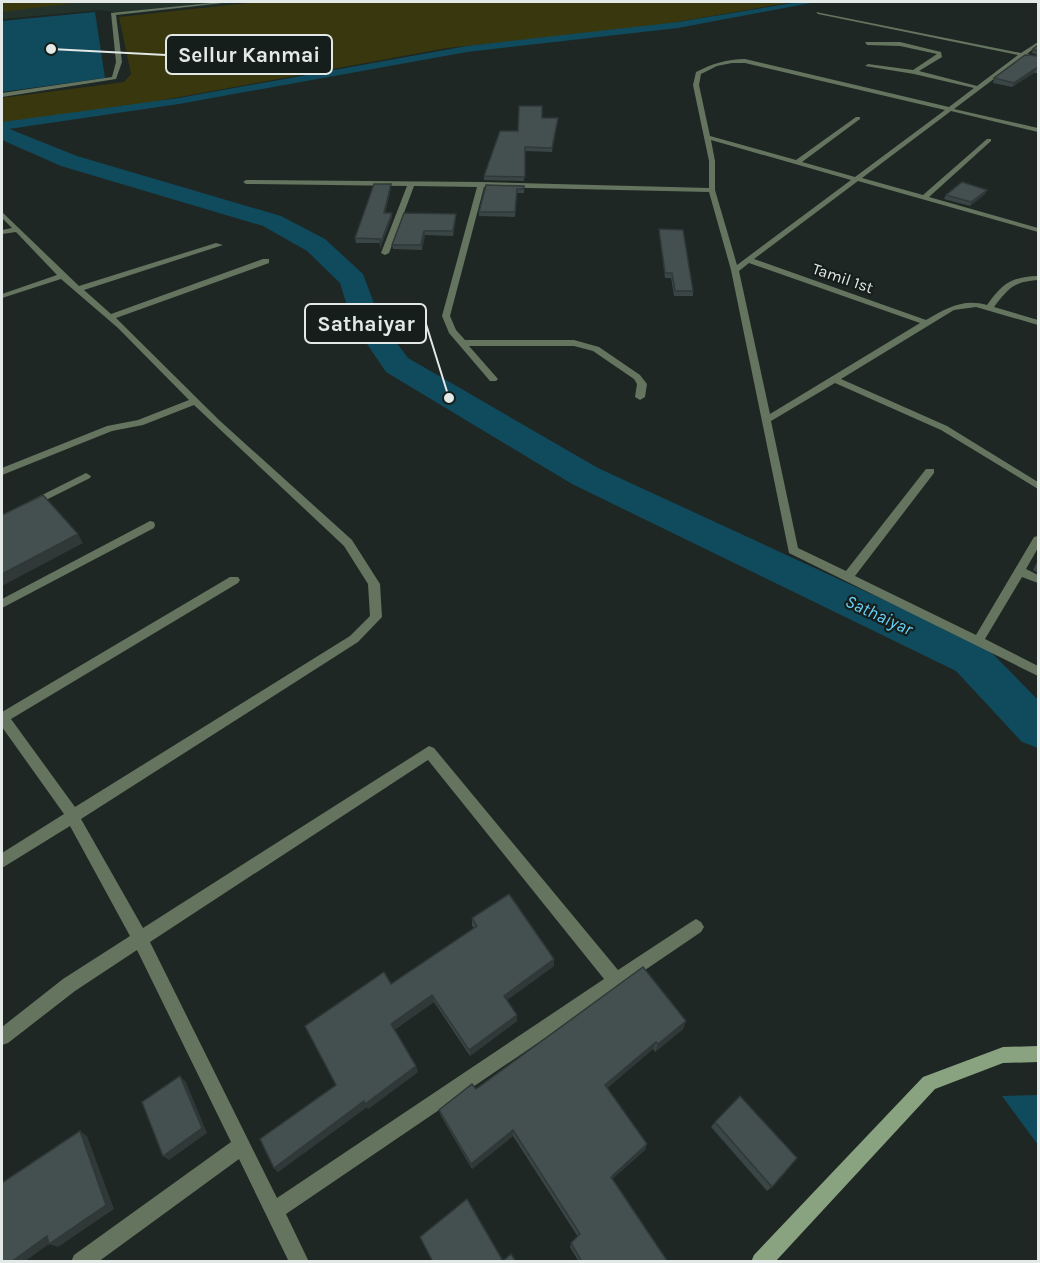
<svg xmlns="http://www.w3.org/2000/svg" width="1040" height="1263" font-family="Karla,sans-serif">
<rect width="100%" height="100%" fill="#1e2723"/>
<path fill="#23332c" d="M2 2H249L124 14 99 10 2 19Z"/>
<path fill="#38370d" d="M2 2H83L2 12Z
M256 2H793L648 27 447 48 147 103 2 123V98L124 82 131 74 119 17Z"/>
<path fill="#104a5d" d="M95 12 105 78 2 92V21Z
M1038 1095V1145L1002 1096Z"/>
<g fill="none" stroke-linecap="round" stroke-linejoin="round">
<path fill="#104a5d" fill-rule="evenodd" d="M798 2H816L678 28 467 52 179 104 2 130V122L179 98 467 46 678 22Z"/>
<path fill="#104a5d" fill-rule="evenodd" d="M2 126 77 156 281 216 325 239 363 274 381 322 408 358 598 468 986 647 1038 700V748L1022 742 956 671 572 484 386 372 352 322 340 283 307 251 263 226 61 166 2 140Z"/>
<path fill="#65745f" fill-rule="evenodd" d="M221 2H231L116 15 122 62 116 79 2 97V93L112 77 116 62 111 13Z
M816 12 1021 53 1038 42V45L1027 54 1038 57V59L1023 57 954 109 1038 128V132L951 111 862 178 923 195 987 139H991V141L929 197 1038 228V232L858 181 754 259 926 320C946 308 964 298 987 305 1003 283 1011 277 1038 276V280C1014 282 1009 287 994 307L1038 320V325L976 307 954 310 841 379 947 426 1038 482V489L941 430 835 383 771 421 798 548 846 571 926 469H934V473L855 576 976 635 1034 537 1038 536V548L1026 569 1038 575V583L1022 577 985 639 1038 666V676L789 553 731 270 709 192 484 187 450 316 456 330 465 340H574L599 347 640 375 647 384 645 397 640 400 635 397 637 384 634 379 593 351 574 346H469L498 379 496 381H490L449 333 442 316 477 187 414 186 389 253 385 255 381 253 407 186 246 184 243 182 246 180 481 182 709 188V161L693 85 696 72C712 64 727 59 745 59L949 107 974 88 914 74 865 66 868 64 913 70 937 54 900 46 867 45 865 42H900L941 52 942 57 919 71 977 86 1018 55 818 14ZM732 63H745L945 110 855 177 802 162 860 119V117H856L796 160 710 136 699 85 701 74 717 66ZM711 140 851 180 737 265 715 190V161ZM749 263 920 323 770 414 739 271Z
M2 212 79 286 216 243 223 245 84 290 111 314 263 259H269V263L116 318 219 420 352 540 380 584 382 617 358 642 81 819 143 928 429 746 434 748 618 970 691 922 696 919 701 922 704 927 701 932 286 1214 309 1262H289L239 1159 98 1262H71L74 1255 231 1142 137 950 75 991 8 1043 2 1045V1027L63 979 130 936 70 826 2 868V853L64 814 2 727V712L230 577H238L240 580 238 583 11 719 75 807 350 636 370 616 368 584 344 546 194 405 143 425 112 431 2 475V468L107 426 138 420 189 400 118 328 61 279 2 298V294L57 275 16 232 2 234V230L12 228 2 218ZM428 760 604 979 277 1198 150 942Z
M86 473 91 476 90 478 2 522V515Z
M150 521 154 522 155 525 154 528 2 608V599Z"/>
<path fill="#89a280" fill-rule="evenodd" d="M1038 1046V1062L1003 1063 935 1089 775 1262H751L754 1255 923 1077 1003 1047Z"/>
</g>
<path fill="#3a4545" d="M1038 45V55L1032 53 1033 49Z
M1038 56V73H1034L1012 87 993 83 994 78Z
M558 118 552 152 525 151 524 181 484 180V176L518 131Z
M486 185 524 186V193H517L515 217 479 216V212Z
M391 188 385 213 392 217 380 249V243H356L355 238Z
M987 190 985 194 970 206 944 199 946 195Z
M456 214V218L453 236 425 235 422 250 393 249 392 245Z
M659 229 693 291V296H674L671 278H665L659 233Z
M1038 560V573L1033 570Z
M472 918 554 966 507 1000 517 1015V1021L470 1056 434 1002 394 1030 418 1072 368 1109 367 1107 278 1172 274 1168 336 1085 391 984 474 928 472 926Z
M686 1021 683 1029 655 1052 653 1049 607 1088 647 1144 645 1150 612 1179 668 1262H579L570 1247 571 1243 578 1237 513 1136 472 1169 441 1116 439 1110 476 1089Z
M715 1122 772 1187 767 1191 711 1127Z"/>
<path fill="#303838" d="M1036 68 1034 73 1012 87 1014 83Z
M391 184V188L384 217V213Z
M987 190 985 194 970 206 971 202Z
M392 213V217L380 249V245Z
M424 231 425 235 422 250 421 245Z
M78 534 83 543 2 586V574Z
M554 959V966L504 1002V996Z
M432 995 434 1002 393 1030 391 1024Z
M517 1015V1021L470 1056 469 1050Z
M686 1021 683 1029 655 1052 658 1044Z
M656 1042 653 1049 603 1092 605 1085Z
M416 1066 418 1072 368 1109 365 1104Z
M180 1076 186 1082 207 1133 169 1160 163 1156Z
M364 1101 367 1107 278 1172 274 1168Z
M513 1130V1136L472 1169 471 1164Z
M80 1131 87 1136 114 1209 58 1247 49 1244Z
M647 1144 645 1150 609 1182 611 1177Z
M47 1236 56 1239 24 1262H11Z"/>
<path fill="#445050" stroke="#303838" stroke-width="1.5" d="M1038 45V51L1033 49Z
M1025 55 1038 56V69L1036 68 1014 83 994 78Z
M519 106H542V118H558L552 148 525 147V177L484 176 500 131H518Z
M962 182 987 190 971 202 946 195Z
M374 184H391L384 213H392L380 245V239L355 238Z
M486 185 524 186V189H517L515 212H479Z
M404 213 456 214 453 231H424L421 245H392Z
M659 229 683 230 693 291H675L672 273H665Z
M43 495 78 534 2 574V515Z
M509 894 554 959 504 996 517 1015 469 1050 432 995 391 1024 416 1066 365 1104 364 1101 274 1168 260 1139 336 1085 305 1026 384 972 391 984 477 926 472 918Z
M643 967 686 1021 658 1044 656 1042 605 1085 647 1144 611 1177 668 1262H582L571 1243 580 1234 513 1130 471 1164 439 1110 472 1084 476 1089Z
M180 1076 202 1128 163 1156 142 1102Z
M740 1096 797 1158 772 1187 715 1122Z
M80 1131 106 1205 49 1244 47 1236 11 1262H2V1183Z
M467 1199 503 1261 511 1254 516 1262H433L420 1237Z"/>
<g text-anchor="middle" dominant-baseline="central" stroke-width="4.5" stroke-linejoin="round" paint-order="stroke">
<g font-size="16" fill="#e2e9e6" stroke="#151e1a">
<text transform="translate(843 278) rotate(19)">Tamil 1st</text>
</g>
<g font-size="18" font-style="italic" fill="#69d1f9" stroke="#151e1a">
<text transform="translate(879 615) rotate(25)">Sathaiyar</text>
</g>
</g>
<path fill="none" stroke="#e2e9e6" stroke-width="2" d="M51 49L166 55M449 398L426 324"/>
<g fill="#e2e9e6" stroke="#151e1a" stroke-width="2">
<circle cx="51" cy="49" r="6"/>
<circle cx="449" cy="398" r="6"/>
</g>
<g fill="#151e1a" stroke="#e2e9e6" stroke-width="2">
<rect x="166" y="35" width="166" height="39" rx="6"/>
<rect x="305" y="304" width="121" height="39" rx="6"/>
</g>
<g font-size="21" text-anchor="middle" font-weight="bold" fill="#e2e9e6">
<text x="249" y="62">Sellur Kanmai</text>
<text x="366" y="331">Sathaiyar</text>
</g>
<rect width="1040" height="1263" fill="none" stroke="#e2e9e6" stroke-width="6"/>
</svg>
